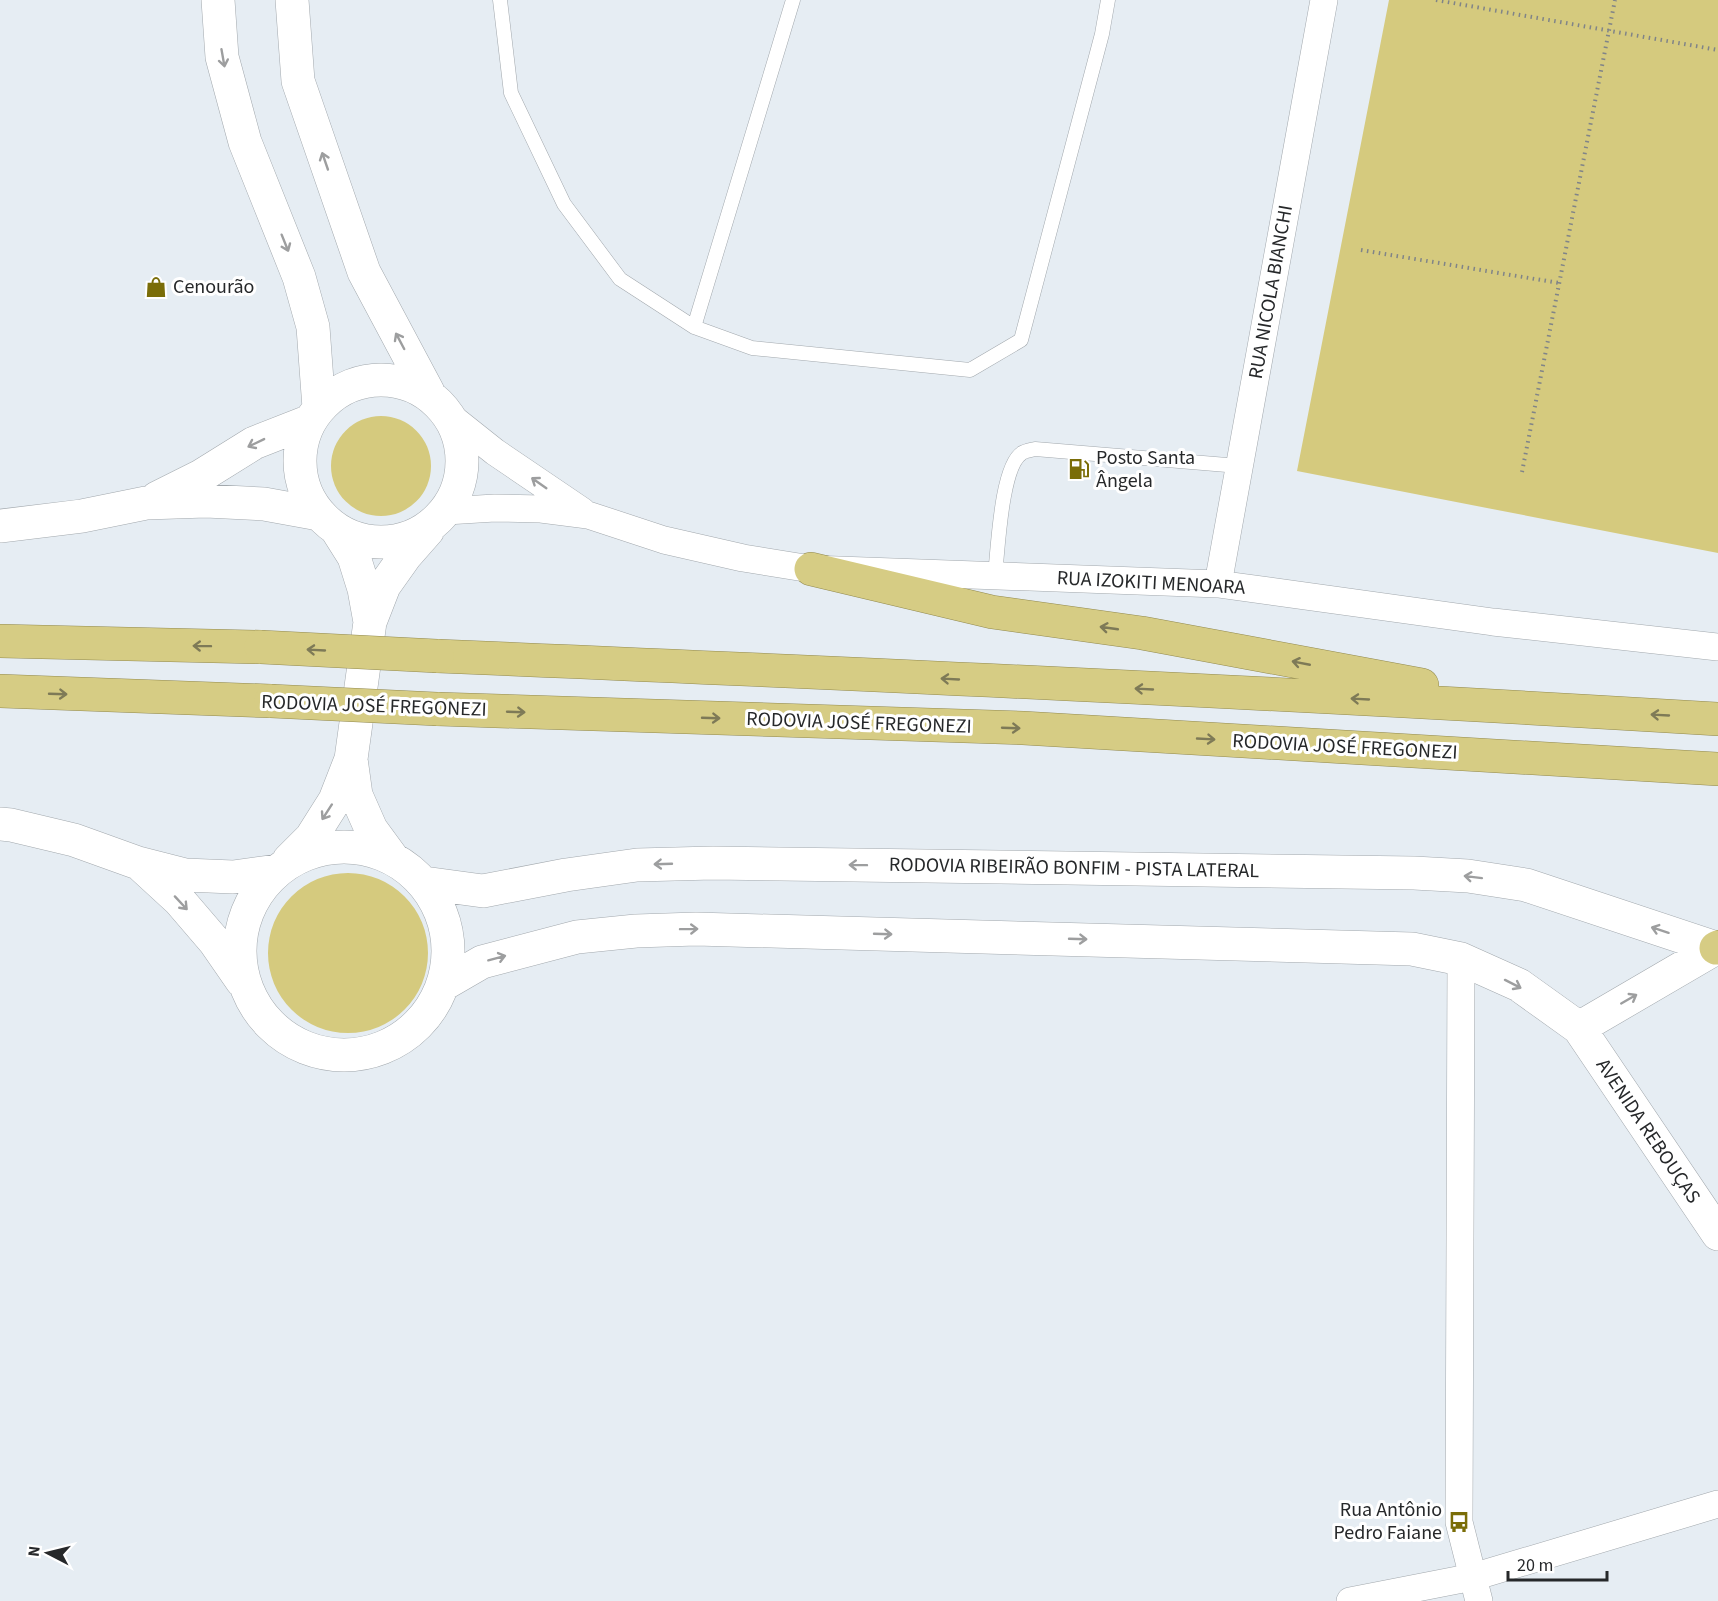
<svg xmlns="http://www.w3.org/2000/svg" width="1718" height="1601" font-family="'Source Sans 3',sans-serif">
<rect width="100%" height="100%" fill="#e6edf3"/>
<path fill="#d5ca7e" d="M1389 0H1718V553L1297 471Z
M331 466a50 50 0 1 1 100 0a50 50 0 1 1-100 0Z
M268 953a80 80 0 1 1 160 0a80 80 0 1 1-160 0Z"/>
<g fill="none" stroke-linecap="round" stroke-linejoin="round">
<defs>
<path id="service" d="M500 0 511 93 564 204 620 279 694 327 752 348 970 370 1021 340 1102 34 1108 0
M694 327 793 0
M995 575C998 550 1001 466 1022 453 1025 451 1031 450 1035 449L1239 466"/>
<path id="minor" d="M451 417 495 452 582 511
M446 511 495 508 541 509 588 515 664 540 743 558 811 569 1218 584 1493 622 1718 647
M1218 584 1324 0
M1461 959 1459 1522 1479 1601
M1350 1601 1473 1577 1718 1504"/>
<path id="tertiary" d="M218 0 222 57 245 142 299 277 313 327 319 408
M292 0 298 81 364 272 428 392
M300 461a81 81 0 1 1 162 0a81 81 0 1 1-162 0Z
M157 498 201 476 254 443 310 421
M0 526 82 516 146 503 206 501 264 504 319 514
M337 530 354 557 364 589 370 622
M351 759 356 795 371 829 393 859
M0 824 11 825 74 840 138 863 185 875 233 877 277 871
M240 951a104 104 0 1 1 208 0a104 104 0 1 1-208 0Z
M289 860 311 838 335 800 351 759 370 622 384 586 406 555 428 530
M142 866 179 900 215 942 242 981
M424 883 483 891 566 875 637 865 713 863 1414 873 1468 876 1526 885 1716 948 1718 950
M444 984 482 962 577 937 636 931 696 929 1412 949 1461 959 1519 985 1579 1028 1718 1234
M1579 1028 1716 948"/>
<path id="trunk" d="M811 569 992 612 1142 633 1422 685
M0 641 261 647
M437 656C864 674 1291 693 1718 719
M0 691 271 701
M437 709 1023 728 1718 769
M1716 948 1718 947"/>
</defs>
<use href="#service" stroke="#a2a8ad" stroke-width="15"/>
<use href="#minor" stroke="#a2a8ad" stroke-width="28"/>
<use href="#tertiary" stroke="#a2a8ad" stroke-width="34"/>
<use href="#trunk" stroke="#928a50" stroke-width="34"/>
<path stroke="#808488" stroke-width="4" stroke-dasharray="1.5 4.5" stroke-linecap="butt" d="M1436 0 1718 50
M1361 250 1559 283
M1522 472 1615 0"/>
<use href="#service" stroke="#fff" stroke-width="14"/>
<use href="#minor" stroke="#fff" stroke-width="27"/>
<use href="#tertiary" stroke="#fff" stroke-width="33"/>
<use href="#trunk" stroke="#d6cc84" stroke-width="33"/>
<defs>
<path id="trunk-bridge" d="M261 647 437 656
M271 701 437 709"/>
</defs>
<use href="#trunk-bridge" stroke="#928a50" stroke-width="34" stroke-linecap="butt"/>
<use href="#trunk-bridge" stroke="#d6cc84" stroke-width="33"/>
</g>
<defs><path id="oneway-shaft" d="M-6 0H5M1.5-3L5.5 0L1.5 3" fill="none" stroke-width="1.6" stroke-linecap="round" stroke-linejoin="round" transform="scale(1.5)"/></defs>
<g stroke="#9d9e9f">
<use href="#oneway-shaft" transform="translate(223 58) rotate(80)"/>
<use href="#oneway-shaft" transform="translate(325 161) rotate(-109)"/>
<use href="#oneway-shaft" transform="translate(285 243) rotate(68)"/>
<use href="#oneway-shaft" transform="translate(400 341) rotate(-118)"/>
<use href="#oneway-shaft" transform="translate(256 443) rotate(154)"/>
<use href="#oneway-shaft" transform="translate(539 483) rotate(-145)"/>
<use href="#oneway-shaft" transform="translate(327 812) rotate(123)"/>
<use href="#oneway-shaft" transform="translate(663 864) rotate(178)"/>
<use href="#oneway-shaft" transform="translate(858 865) rotate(-179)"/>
<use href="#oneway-shaft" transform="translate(1473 877) rotate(-173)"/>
<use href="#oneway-shaft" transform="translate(181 903) rotate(47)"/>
<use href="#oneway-shaft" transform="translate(689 929) rotate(-1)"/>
<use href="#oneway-shaft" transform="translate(1660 930) rotate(-162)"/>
<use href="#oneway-shaft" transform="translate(883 934) rotate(2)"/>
<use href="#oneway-shaft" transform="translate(1078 939) rotate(2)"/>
<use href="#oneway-shaft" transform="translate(497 958) rotate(-15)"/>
<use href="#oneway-shaft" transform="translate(1513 984) rotate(27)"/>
<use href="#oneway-shaft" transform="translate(1629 999) rotate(-30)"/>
</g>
<g stroke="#7e7a57">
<use href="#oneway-shaft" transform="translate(1109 628) rotate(-172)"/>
<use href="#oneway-shaft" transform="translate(202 646) rotate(-179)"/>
<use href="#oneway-shaft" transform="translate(316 650) rotate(-177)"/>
<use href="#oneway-shaft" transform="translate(1301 663) rotate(-169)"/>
<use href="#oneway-shaft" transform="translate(950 679) rotate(-177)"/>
<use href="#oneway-shaft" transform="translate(1144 689) rotate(-177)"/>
<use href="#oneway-shaft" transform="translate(58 694) rotate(2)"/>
<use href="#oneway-shaft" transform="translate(1360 699) rotate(-177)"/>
<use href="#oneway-shaft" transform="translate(516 712) rotate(2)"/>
<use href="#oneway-shaft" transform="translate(1660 715) rotate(-177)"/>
<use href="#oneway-shaft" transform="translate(711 718) rotate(2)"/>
<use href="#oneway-shaft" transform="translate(1011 728) rotate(2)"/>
<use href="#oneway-shaft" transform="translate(1206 739) rotate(3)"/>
</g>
<defs>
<symbol id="shop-bare" viewBox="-9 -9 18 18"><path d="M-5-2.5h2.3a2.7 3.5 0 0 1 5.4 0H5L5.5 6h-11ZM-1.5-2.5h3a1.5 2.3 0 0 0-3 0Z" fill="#7a6d08" stroke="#fff" stroke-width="2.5" paint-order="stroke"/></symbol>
<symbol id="fuel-bare" viewBox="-9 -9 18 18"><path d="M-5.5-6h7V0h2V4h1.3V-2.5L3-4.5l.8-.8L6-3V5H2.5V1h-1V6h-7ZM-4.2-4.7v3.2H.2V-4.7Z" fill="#7a6d08" stroke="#fff" stroke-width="2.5" paint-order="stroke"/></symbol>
<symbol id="bus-bare" viewBox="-9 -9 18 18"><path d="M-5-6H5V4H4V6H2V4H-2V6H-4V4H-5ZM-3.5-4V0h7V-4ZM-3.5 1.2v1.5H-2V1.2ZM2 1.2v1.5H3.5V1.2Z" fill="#7a6d08" stroke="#fff" stroke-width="2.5" paint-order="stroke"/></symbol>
</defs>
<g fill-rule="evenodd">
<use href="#shop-bare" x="141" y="272" width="30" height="30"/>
<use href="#fuel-bare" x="1064" y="454" width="30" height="30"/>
<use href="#bus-bare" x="1444" y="1507" width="30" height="30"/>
</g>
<g text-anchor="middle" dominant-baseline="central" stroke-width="6" stroke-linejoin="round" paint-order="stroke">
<g font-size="20" fill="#26282a" stroke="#fff" text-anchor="start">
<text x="173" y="287">Cenourão</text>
<text x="1096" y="458">Posto Santa<tspan x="1096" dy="23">Ângela</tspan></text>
<text x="1442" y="1510" text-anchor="end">Rua Antônio<tspan x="1442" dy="23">Pedro Faiane</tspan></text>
</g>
<g font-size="20" fill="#26282a" stroke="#fff">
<text transform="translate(1271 292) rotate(-80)">RUA NICOLA BIANCHI</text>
<text transform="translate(1151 583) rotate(3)">RUA IZOKITI MENOARA</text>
<text transform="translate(374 706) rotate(2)">RODOVIA JOSÉ FREGONEZI</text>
<text transform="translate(859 723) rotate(2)">RODOVIA JOSÉ FREGONEZI</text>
<text transform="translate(1345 747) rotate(3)">RODOVIA JOSÉ FREGONEZI</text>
<text transform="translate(1074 868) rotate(1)">RODOVIA RIBEIRÃO BONFIM - PISTA LATERAL</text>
<text transform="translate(1648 1131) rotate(56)">AVENIDA REBOUÇAS</text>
</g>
</g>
<g transform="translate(48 1553) rotate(277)" stroke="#ffffff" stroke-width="4.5" paint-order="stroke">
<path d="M0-4.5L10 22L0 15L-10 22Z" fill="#26282a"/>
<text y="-9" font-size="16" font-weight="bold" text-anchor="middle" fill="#26282a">N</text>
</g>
<path d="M1508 1571v9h99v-9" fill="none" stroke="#26282a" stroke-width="3"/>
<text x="1517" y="1571" font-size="18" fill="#26282a" stroke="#ffffff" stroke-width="4.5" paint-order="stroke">20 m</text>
</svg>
